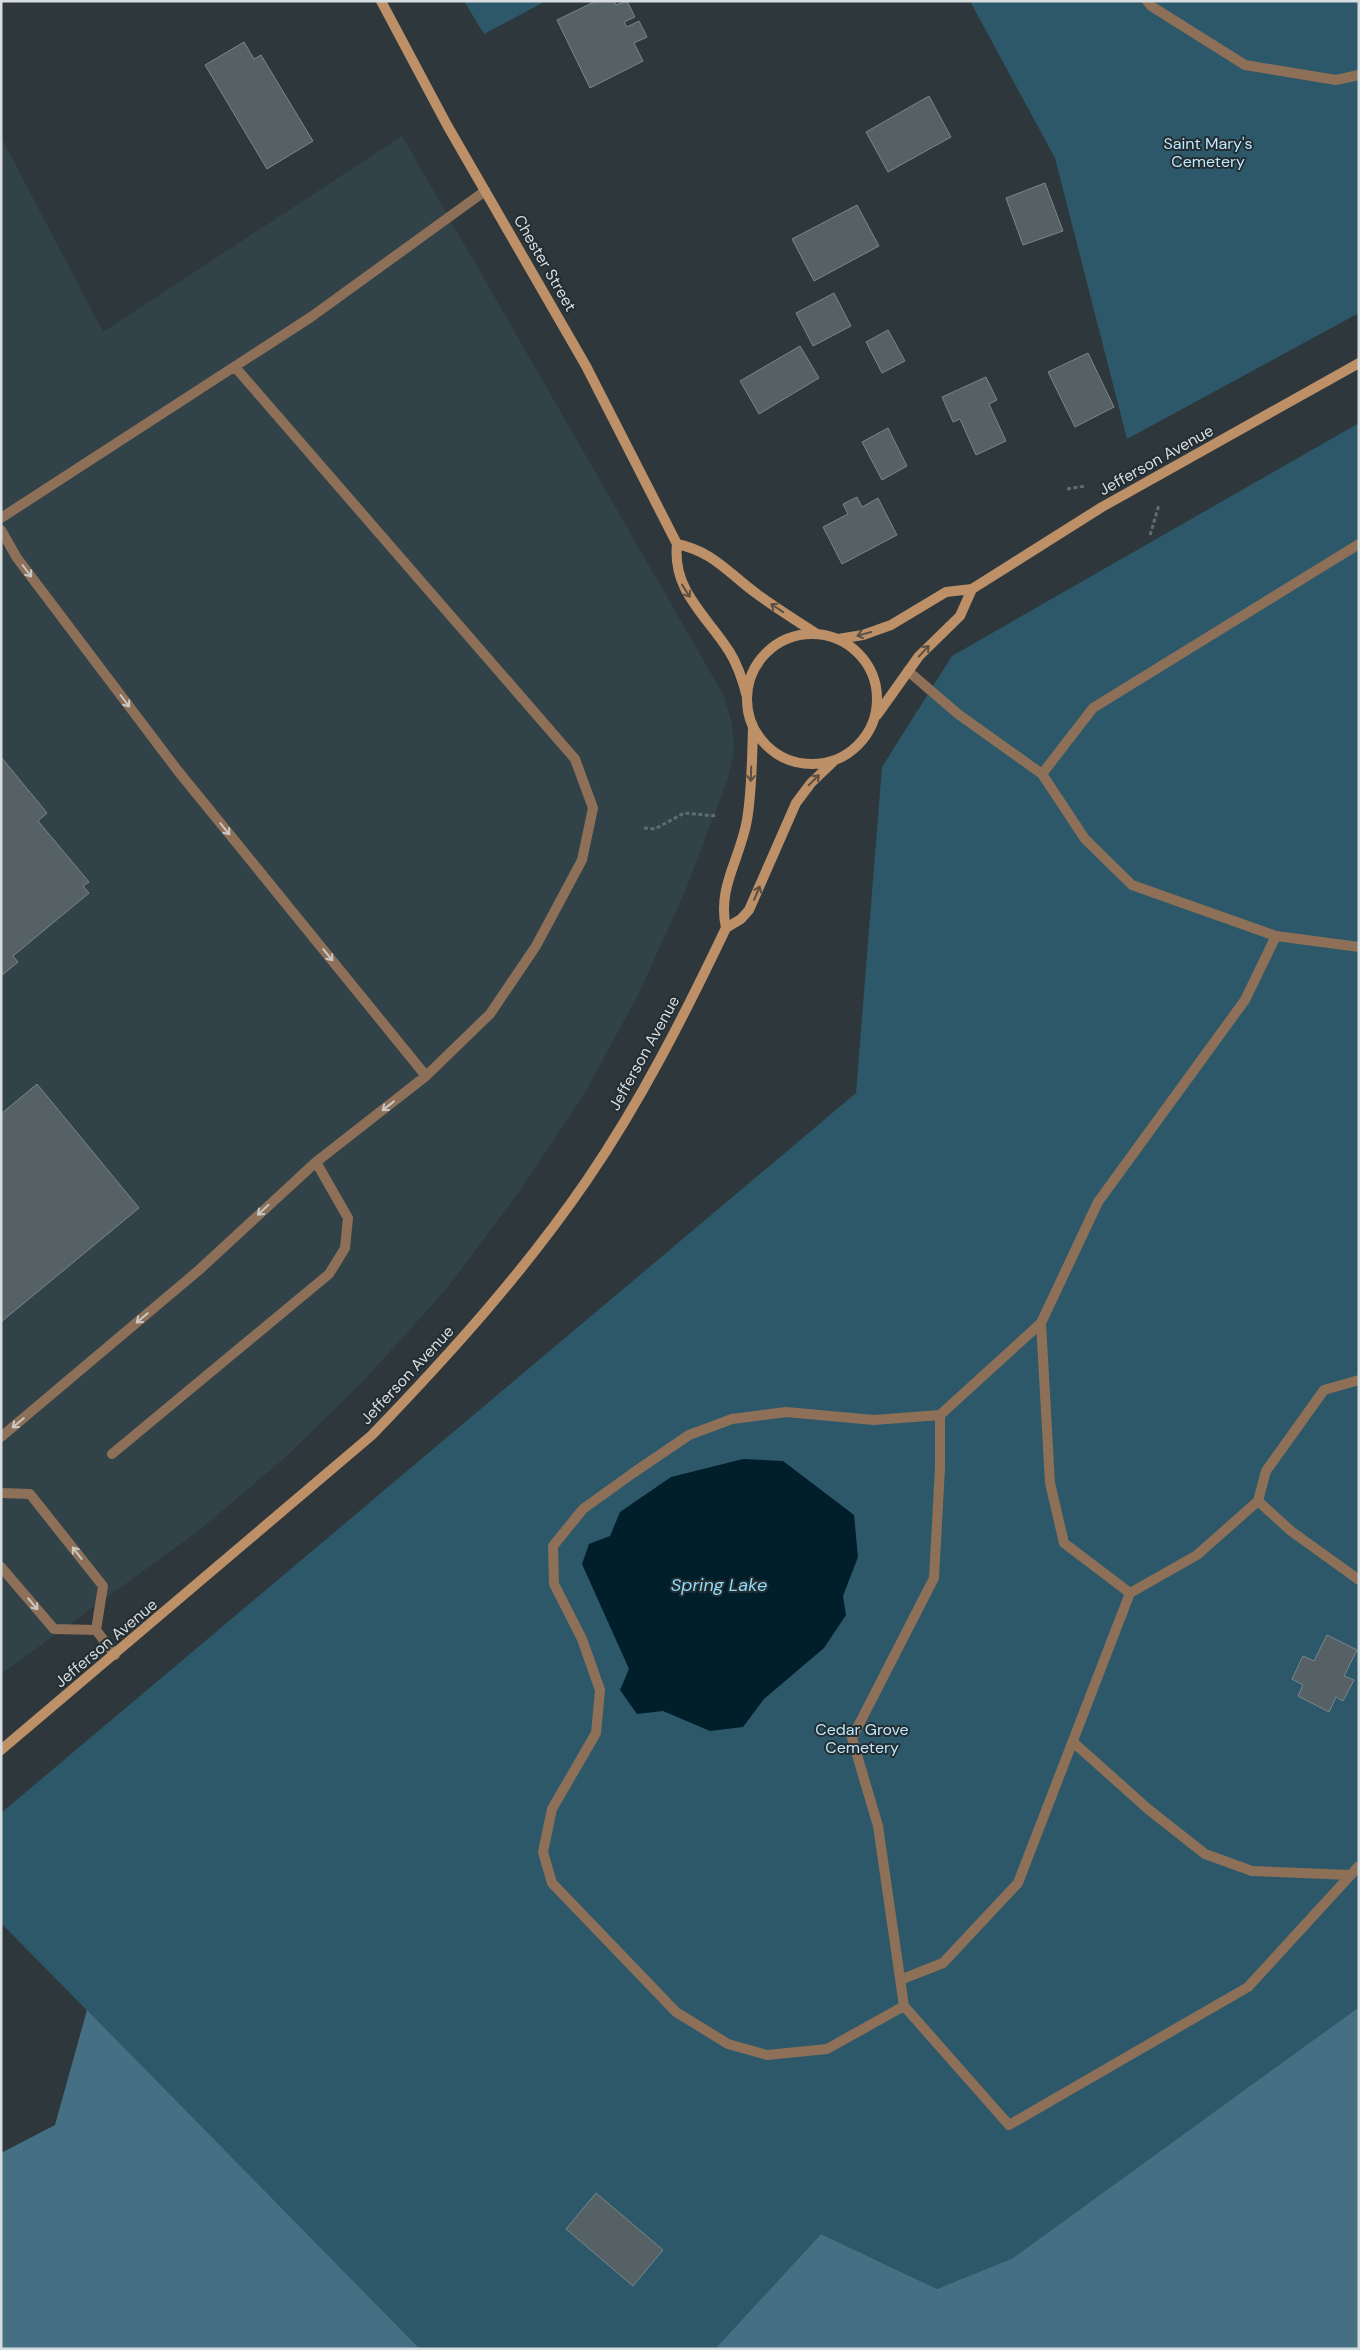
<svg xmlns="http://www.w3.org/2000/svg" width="1360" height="2350" font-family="'DM Sans',sans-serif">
<rect width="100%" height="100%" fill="#2e383c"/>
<path fill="#314249" d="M402 136 724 696 732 724 734 752 727 781 686 889 638 995 583 1096 518 1193 448 1287 367 1377 287 1456 197 1532 1 1674V137L103 332Z"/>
<path fill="#2d5869" d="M464 1H546L484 34Z
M970 1H1359V313L1127 439 1055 158Z
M1359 423V2007L1013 2258 937 2289 821 2234 715 2349H420L1 1923V1813L856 1093 882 767 952 656Z"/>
<path fill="#457083" d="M1359 2007V2349H715L821 2234 937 2289 1013 2258Z
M87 2010 420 2349H1V2153L55 2125Z"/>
<path fill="#001f2b" d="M743 1459 783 1461 854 1515 858 1557 843 1596 846 1615 824 1648 764 1699 743 1727 710 1731 663 1711 637 1714 620 1690 629 1669 582 1564 589 1544 610 1536 620 1512 671 1477Z"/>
<path fill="#566166" stroke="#7b868b" d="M596 1H614L616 5 627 1 635 17 624 22 627 27 639 21 647 37 634 43 643 61 590 88 557 20Z
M244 42 254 59 261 55 313 141 267 169 205 65Z
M929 96 951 137 888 172 866 132Z
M1045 183 1063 231 1023 245 1006 198Z
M857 205 879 246 814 281 792 239Z
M834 293 851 326 813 346 796 313Z
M888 330 905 361 882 373 866 342Z
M800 346 819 378 759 414 740 381Z
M1088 353 1114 407 1075 427 1048 372Z
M986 377 997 400 989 404 1006 441 976 455 960 419 953 422 942 397Z
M888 428 907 466 882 480 862 442Z
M857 497 862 507 878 498 897 535 842 564 823 527 848 514 843 504Z
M1 757 47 813 38 821 89 882 83 886 89 893 13 956 18 962 1 976Z
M37 1084 139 1208 1 1322V1114Z
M1327 1635 1357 1650 1344 1676 1354 1680 1343 1701 1336 1697 1329 1712 1298 1696 1303 1685 1292 1679 1303 1656 1314 1661Z
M596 2193 663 2250 633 2286 566 2229Z"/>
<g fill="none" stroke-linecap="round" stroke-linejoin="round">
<path stroke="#626b6e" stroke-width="3" stroke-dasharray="4 2.5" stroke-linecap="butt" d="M1067 489 1085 486
M1150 535 1159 505
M644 828 655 829 684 813 717 816"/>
<path stroke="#8d7057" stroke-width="10" d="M1147 1 1151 6 1245 65 1336 80 1359 75
M1 518 311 317 485 191
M1 530 17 558 178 771 426 1076
M908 671 958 714 1042 774 1085 839 1132 885 1276 936
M1042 774 1093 708 1359 544
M1359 947 1276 936 1245 1000 1098 1202 1041 1323 940 1415V1468L934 1578 852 1738 878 1826 904 2006 1009 2125 1248 1987 1359 1866
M1041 1323 1050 1483 1064 1543 1130 1593 1197 1555 1258 1501
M1359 1380 1324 1390 1266 1471 1258 1501 1291 1531 1359 1580
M1 1437 199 1270 316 1162 426 1076 490 1014 536 946 582 860 593 808 575 759 235 367
M112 1454 329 1274 345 1248 348 1218 316 1162
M1 1493 30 1494 103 1586 96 1630 54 1629 1 1567
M96 1630 115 1655
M1073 1742 1148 1809 1205 1854 1252 1871 1351 1875
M900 1980 943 1963 1018 1883 1130 1593
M904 2006 827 2049 767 2055 728 2044 676 2012 552 1883 543 1852 552 1809 596 1733 600 1690 582 1639 554 1584 553 1546 583 1509 633 1473 689 1435 732 1419 786 1412 874 1420 940 1415"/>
<path stroke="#be9067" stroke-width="10" d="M381 1 447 125 586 366 677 544C672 590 706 615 729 651 738 665 743 681 747 697
M677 544C714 552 727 572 757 594 776 608 797 621 817 634
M747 699a65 65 0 1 1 130 0a65 65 0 1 1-130 0Z
M838 639 863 635 891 625 946 592 972 589 1102 507 1359 363
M877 715 919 656 960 616 972 589
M726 928C717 887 740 860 747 820 752 790 752 759 753 728
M1 1750 372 1435C449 1355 524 1272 587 1180 641 1101 685 1014 726 928L741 919 749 910 796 803 811 783 834 761"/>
</g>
<defs><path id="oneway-shaft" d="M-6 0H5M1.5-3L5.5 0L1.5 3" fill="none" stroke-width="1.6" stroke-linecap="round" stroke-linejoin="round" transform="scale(1.25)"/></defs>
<g stroke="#c9c8c5">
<use href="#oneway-shaft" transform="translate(27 571) rotate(53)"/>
<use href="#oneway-shaft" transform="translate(125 701) rotate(53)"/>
<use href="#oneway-shaft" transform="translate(225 829) rotate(51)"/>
<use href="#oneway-shaft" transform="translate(328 955) rotate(51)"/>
<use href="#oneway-shaft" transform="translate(388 1106) rotate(142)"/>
<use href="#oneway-shaft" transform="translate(263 1210) rotate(137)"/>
<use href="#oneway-shaft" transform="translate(142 1318) rotate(140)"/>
<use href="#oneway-shaft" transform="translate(18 1423) rotate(140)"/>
<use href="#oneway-shaft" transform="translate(77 1553) rotate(-128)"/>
<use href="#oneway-shaft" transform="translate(33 1604) rotate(50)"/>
</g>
<g stroke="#5a5045">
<use href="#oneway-shaft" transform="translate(686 591) rotate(58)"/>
<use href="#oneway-shaft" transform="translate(777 608) rotate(-146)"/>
<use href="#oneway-shaft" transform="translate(864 634) rotate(165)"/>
<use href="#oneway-shaft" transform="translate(924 651) rotate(-47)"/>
<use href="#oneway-shaft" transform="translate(751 774) rotate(92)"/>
<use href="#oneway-shaft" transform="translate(814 780) rotate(-45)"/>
<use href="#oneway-shaft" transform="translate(757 893) rotate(-67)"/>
</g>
<g text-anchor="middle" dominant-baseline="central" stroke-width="4" stroke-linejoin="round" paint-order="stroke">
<g font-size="16" fill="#bee8fc" stroke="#242e32">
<text x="1208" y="143">Saint Mary's<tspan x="1208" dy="18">Cemetery</tspan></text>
<text x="862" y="1729">Cedar Grove<tspan x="862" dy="18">Cemetery</tspan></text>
</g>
<g font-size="16" fill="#d8dee0" stroke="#242e32">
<text transform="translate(545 263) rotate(60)">Chester Street</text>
<text transform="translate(1156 460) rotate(-29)">Jefferson Avenue</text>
<text transform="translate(644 1053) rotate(-61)">Jefferson Avenue</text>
<text transform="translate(407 1375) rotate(-47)">Jefferson Avenue</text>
<text transform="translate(106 1643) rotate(-40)">Jefferson Avenue</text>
</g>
<g font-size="18" font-style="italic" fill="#90dafa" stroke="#242e32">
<text x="719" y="1585">Spring Lake</text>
</g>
</g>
<rect width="1360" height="2350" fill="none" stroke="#d8dee0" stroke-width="5"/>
</svg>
